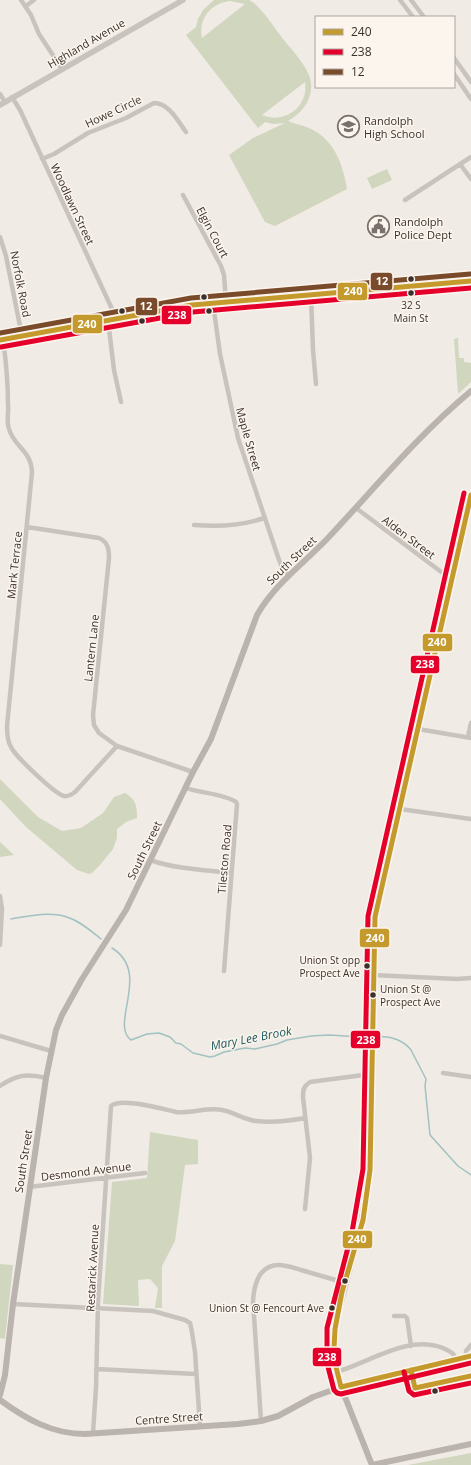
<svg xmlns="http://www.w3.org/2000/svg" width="471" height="1465" font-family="'Open Sans',sans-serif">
<rect width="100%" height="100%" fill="#f0ebe5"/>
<path fill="#d1d6bf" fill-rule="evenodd" d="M214 0H249L254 3C265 13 274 27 283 39 291 49 301 59 307 71 318 91 306 111 288 121 295 124 302 125 309 128 334 139 343 164 347 189L275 226 265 222 229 155 253 138 285 123 273 124 265 122 258 128 186 35 196 27 198 19 203 10ZM230 1 245 4 202 38C198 19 211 3 230 1ZM305 82C309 106 285 125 262 115Z
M387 169 392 180 372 189 367 178Z
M458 338 459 358H464V362L471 363V382L458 394 454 339Z
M0 779 38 817 62 831 81 828 103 813 114 797 125 793C136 800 137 805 137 818L126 822 117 829V838L113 849 100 865 92 873 89 874 77 870 26 827 0 799Z
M0 842 14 855 0 857Z
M150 1132 198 1140V1164L185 1165 175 1241 162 1266V1308H155L158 1288 150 1279 138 1280 139 1306 103 1304 112 1182 147 1178Z
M0 1264 13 1265 5 1339 0 1338Z
M471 1453V1465H408Z"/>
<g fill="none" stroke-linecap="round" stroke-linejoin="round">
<path stroke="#a1c2c1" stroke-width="1.5" d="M11 919C28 916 50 911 67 917 80 921 91 931 101 939
M112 948C152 973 109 1024 131 1040L147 1034 159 1033 170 1037 176 1043 181 1044 193 1053 210 1057 215 1056 224 1052 245 1048 255 1049 277 1044 287 1040 311 1036 329 1035 362 1037
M380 1037C391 1035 405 1042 411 1050L426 1079 425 1086 430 1135 458 1166 471 1175"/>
<path stroke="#c9c3be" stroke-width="4.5" d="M21 0 31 15 39 34 62 69
M400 0 413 17
M411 0 424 17
M26 6 34 0
M454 58 471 82
M454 74 471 99
M0 94 5 102
M12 97 20 110 112 309 115 318
M42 159 54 154 88 133 126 118 154 103C169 103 178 121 186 132
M460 164 471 179
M183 195 221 266 224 275 226 302
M405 200 471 157
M0 237 6 256 22 336
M311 295 313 350 316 384
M213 303 220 354 238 438 278 557 281 565 288 575
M108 320 114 370 121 402
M3 339C6 361 8 383 8 405 9 413 6 421 9 429 14 447 31 450 32 472L7 726C7 733 7 741 11 747 15 756 55 794 64 796 68 797 71 795 75 792L117 746
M356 508 452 580
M194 525C218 527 241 526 264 518
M27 527 99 538C108 542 109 549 109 558L93 715 94 725 99 733 117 746 193 772
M418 729 471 738
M468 737 471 723
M186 788C200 793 225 794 236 802L237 804 224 971
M400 809 471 819
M150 860C176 869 204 870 231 873
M0 896 2 909 0 945
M373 975 457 979 471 978
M0 1036 51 1051
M443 1073 471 1077
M0 1086C16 1075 27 1073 46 1078
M29 1187 145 1173
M305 1209 310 1158 303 1097C303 1089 304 1086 310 1082L371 1074
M13 1304 153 1311 185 1320 190 1323 192 1332 195 1352 200 1426
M394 1316H405L407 1318 411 1346
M466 1358V1351L471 1345
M96 1369 196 1374
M336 1372C369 1363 407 1334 443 1348 449 1351 455 1353 456 1360
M261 1421 253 1301C254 1285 259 1265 279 1265 286 1265 294 1268 301 1270 316 1274 331 1279 346 1283
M93 1433 96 1388 98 1302 111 1106C120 1097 163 1109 176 1112 191 1114 206 1107 222 1110 234 1112 244 1120 256 1121 273 1123 289 1121 305 1118"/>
<path stroke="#c9c3be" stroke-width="5.5" d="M0 105 183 0
M341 1387 366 1380 471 1356"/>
<path stroke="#bab3ae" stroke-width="6" d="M0 1395 5 1375 13 1304 46 1078 56 1030 62 1015 82 979 126 910 193 772 211 739 257 615C275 584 303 564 327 539 374 489 418 435 471 391
M0 1400C26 1419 52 1434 85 1434L238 1424 261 1421 278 1416 313 1397 341 1387
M372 1465 341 1387 335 1367 333 1350 337 1317 359 1234 369 1180 371 1143 374 941 375 917 471 495
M372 1465 471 1444"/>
<path stroke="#b8b1ad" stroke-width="7" d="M0 340 192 305 471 281"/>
<defs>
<path id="bus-1" d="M0 340 192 305 471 281
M411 1370 415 1388 471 1376
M341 1387 336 1367 334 1348 335 1329 342 1292 363 1220 370 1170 375 917 471 495
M341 1387 471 1356"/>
<path id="bus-2" d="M1 347 193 312 471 288
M464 493 368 916 363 1169 352 1232 327 1328V1363L334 1390 337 1393 341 1394 471 1363
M404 1372 409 1391 414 1395 471 1383"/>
<path id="bus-3" d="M0 333 191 298 470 274"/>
</defs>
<use href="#bus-1" stroke="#fbf5ee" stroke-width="8"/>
<use href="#bus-2" stroke="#fbf5ee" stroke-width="8"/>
<use href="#bus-3" stroke="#fbf5ee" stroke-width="8"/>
<use href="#bus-1" stroke="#c49a2c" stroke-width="5"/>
<use href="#bus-2" stroke="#e4002b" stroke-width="5"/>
<use href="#bus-3" stroke="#7a4b2a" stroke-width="5"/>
</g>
<defs>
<symbol id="school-ring" viewBox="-11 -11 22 22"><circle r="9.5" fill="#fbf5ee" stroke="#7a716c" stroke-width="1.5"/><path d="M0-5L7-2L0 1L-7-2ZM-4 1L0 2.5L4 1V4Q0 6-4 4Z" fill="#7a716c"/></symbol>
<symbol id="civic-ring" viewBox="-11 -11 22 22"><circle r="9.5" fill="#fbf5ee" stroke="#7a716c" stroke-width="1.5"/><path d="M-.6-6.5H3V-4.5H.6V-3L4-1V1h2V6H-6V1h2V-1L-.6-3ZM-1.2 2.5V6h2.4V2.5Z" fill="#7a716c"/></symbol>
</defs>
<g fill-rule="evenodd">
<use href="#school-ring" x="336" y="114" width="25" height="25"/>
<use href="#civic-ring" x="366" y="214" width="25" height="25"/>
</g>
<g fill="#3b302b" stroke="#fbf5ee" stroke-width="1.5">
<circle cx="411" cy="279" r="3.5"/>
<circle cx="411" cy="293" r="3.5"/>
<circle cx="204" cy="297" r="3.5"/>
<circle cx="122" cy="311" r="3.5"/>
<circle cx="209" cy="311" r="3.5"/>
<circle cx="142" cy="321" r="3.5"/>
<circle cx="367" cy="966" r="3.5"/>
<circle cx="373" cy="995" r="3.5"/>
<circle cx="345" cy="1281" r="3.5"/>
<circle cx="332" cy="1308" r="3.5"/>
<circle cx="435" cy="1391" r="3.5"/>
</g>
<g text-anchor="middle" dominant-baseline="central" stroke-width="3" stroke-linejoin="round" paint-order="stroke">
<g font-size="10" fill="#3b302b" stroke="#fbf5ee" text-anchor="end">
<text x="411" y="305" text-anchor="middle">32 S<tspan x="411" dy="13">Main St</tspan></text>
<text x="360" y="960">Union St opp<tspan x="360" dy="13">Prospect Ave</tspan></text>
<text x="380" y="989" text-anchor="start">Union St @<tspan x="380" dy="13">Prospect Ave</tspan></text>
<text x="324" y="1308">Union St @ Fencourt Ave</text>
</g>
<g font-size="11" fill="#3b302b" stroke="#fbf5ee">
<text transform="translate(86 43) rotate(-30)">Highland Avenue</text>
<text transform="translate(113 111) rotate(-25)">Howe Circle</text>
<text transform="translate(73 204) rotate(65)">Woodlawn Street</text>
<text transform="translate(213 232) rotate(62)">Elgin Court</text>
<text transform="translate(21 284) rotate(79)">Norfolk Road</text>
<text transform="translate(249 439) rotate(74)">Maple Street</text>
<text transform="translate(409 537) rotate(37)">Alden Street</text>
<text transform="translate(291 560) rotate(-44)">South Street</text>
<text transform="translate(14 565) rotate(-84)">Mark Terrace</text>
<text transform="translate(91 648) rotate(-84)">Lantern Lane</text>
<text transform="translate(144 850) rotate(-64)">South Street</text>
<text transform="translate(224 859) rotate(-85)">Tileston Road</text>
<text transform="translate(23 1161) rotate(-81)">South Street</text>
<text transform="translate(86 1171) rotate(-7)">Desmond Avenue</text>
<text transform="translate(92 1268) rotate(-87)">Restarick Avenue</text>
<text transform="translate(169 1418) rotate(-4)">Centre Street</text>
</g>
<g font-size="11" fill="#3b302b" stroke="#fbf5ee" text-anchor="start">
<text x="364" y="120">Randolph<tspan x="364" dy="13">High School</tspan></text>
<text x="394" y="221">Randolph<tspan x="394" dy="13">Police Dept</tspan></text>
</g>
<g font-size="12" font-style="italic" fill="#1f5a5e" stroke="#fbf5ee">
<text transform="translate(251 1038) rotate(-11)">Mary Lee Brook</text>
</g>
</g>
<g stroke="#fbf5ee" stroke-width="1.5">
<rect x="370" y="272" width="23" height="19" rx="4" fill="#7a4b2a"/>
<rect x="337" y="282" width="31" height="19" rx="4" fill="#c49a2c"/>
<rect x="135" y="297" width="23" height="19" rx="4" fill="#7a4b2a"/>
<rect x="161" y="305" width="31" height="20" rx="4" fill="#e4002b"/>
<rect x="72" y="314" width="31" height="20" rx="4" fill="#c49a2c"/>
<rect x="422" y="633" width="31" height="19" rx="4" fill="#c49a2c"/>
<rect x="410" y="655" width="30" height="19" rx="4" fill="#e4002b"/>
<rect x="359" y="928" width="31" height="20" rx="4" fill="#c49a2c"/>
<rect x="350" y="1030" width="31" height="19" rx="4" fill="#e4002b"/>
<rect x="342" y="1230" width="31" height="19" rx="4" fill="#c49a2c"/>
<rect x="312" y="1347" width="30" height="20" rx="4" fill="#e4002b"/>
</g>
<g font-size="11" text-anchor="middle" font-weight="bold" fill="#fff">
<text x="382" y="285">12</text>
<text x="353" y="295">240</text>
<text x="146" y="310">12</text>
<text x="177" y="319">238</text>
<text x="87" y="328">240</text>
<text x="437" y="646">240</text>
<text x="425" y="668">238</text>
<text x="375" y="942">240</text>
<text x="366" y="1044">238</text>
<text x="357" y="1243">240</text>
<text x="327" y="1361">238</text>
</g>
<rect x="315" y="16" width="140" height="72" fill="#fbf5ee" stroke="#aea6a0"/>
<rect x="323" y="29" width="20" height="6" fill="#c49a2c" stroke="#aea6a0"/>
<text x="351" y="36" font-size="12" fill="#3b302b">240</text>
<rect x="323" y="49" width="20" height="6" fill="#e4002b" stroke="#aea6a0"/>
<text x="351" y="56" font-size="12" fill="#3b302b">238</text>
<rect x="323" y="69" width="20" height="6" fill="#7a4b2a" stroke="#aea6a0"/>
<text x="351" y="76" font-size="12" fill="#3b302b">12</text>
</svg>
